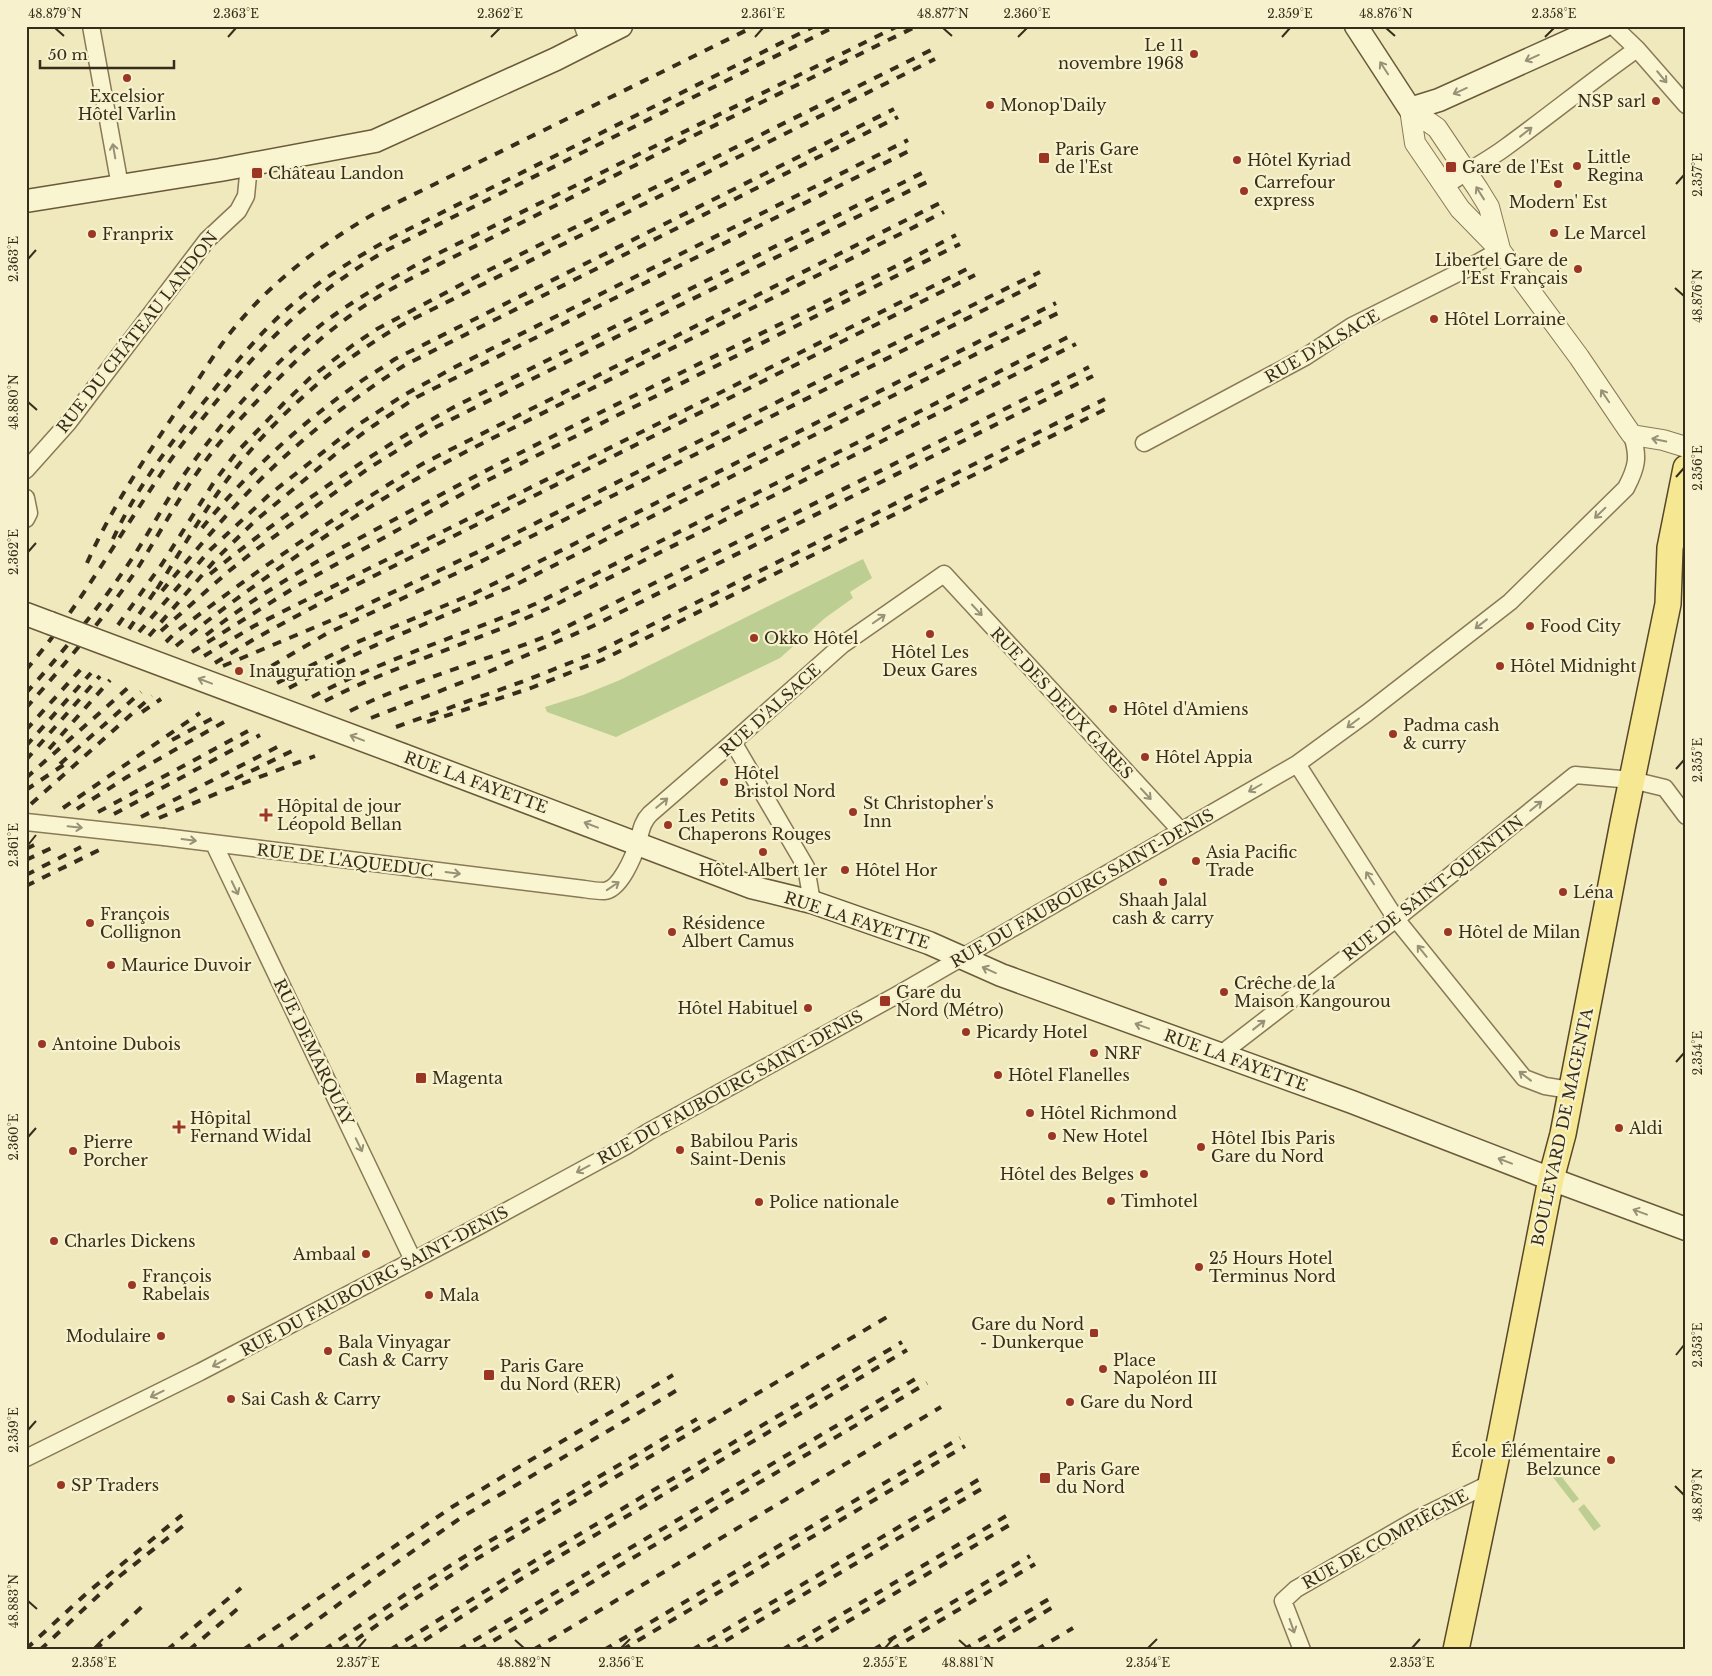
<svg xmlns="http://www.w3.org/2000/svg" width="1712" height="1676" font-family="'Libre Baskerville',serif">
<rect width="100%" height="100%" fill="#f0e9bd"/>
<path fill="#bcce91" d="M863 559 872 578 850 592 853 598 825 618 780 658 616 737 547 712 545 707 583 695 620 680Z
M1558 1472 1579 1499 1573 1503 1552 1476Z
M1584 1504 1601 1526 1594 1531 1578 1509Z"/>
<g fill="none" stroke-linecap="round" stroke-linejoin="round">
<defs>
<path id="minor" d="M91 26 120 186
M583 26 589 43
M1613 26 1637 49 1686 105
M1445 186C1465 172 1486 162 1506 147 1550 115 1593 80 1637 49
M1144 443 1305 357 1352 326 1470 267 1500 250
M26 470 68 423 207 240 238 211 246 196 249 165
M26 498 29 513 26 519
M733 742 806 867 812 902
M1297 764 1396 919 1524 1078 1545 1086 1570 1090
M164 837 584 889C590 890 597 891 604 891 620 890 634 856 638 842 641 831 642 822 650 814L733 742 842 645 944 574 1181 831
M214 844 413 1260
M1221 1054 1396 919 1575 775 1632 780 1665 788 1686 816
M26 1458 200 1372 479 1226 626 1146 648 1132 897 995 1297 764 1367 713 1510 602 1626 488C1637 467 1639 457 1632 435
M1302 1650 1283 1601 1296 1589 1419 1518 1491 1483"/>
<path id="tertiary" d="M1410 109 1415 143 1460 209 1500 250 1579 357 1627 428 1632 435 1663 440 1686 447
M1410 109 1437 128 1478 189 1489 207 1500 249"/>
<path id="secondary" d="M1356 26 1410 109 1439 100 1603 26
M26 201 220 170 375 141 556 59 621 26
M26 614 50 623
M403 755 751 887 812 902 929 943 1001 975 1352 1102 1551 1179 1686 1229"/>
<path id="primary" d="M1456 1650 1500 1440 1551 1179 1563 1134 1623 823 1668 604 1670 548 1686 468"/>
</defs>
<use href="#minor" stroke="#897956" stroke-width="19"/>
<use href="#tertiary" stroke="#897956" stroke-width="22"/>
<use href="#secondary" stroke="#6a5a39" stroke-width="25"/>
<use href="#primary" stroke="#56462a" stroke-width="28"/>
<use href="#minor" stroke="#faf5d1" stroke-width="16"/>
<use href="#tertiary" stroke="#faf5d1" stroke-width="20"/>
<use href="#secondary" stroke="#faf5d1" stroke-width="22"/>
<use href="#primary" stroke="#f6e892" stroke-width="25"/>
<path stroke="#372d1b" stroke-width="4" stroke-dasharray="9 9" stroke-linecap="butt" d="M202 528C245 475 298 426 353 387 366 377 381 369 395 359L894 109
M113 539C136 489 168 446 203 403 229 371 255 338 286 310 318 281 355 258 393 237L815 26
M87 563C111 509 144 459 178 409 195 386 210 360 227 337 266 286 317 247 372 215L755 26
M210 574C287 512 368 454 454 407L924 172
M157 589C181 551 203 512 230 476 275 416 341 358 407 322L935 59
M162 591C191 556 221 520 253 487 299 440 350 400 405 365L898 117
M118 625 162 564 214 482 236 453 284 403 310 378 353 345 377 329 483 273 931 50
M129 629 160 584
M161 631 229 571 253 552 369 468 430 430 929 181
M139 632 210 550 269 495 356 426 404 395 455 367 908 140
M206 635C274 581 353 542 429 501 602 407 782 327 956 235
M149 636 217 558 255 521 344 447 373 426 417 397 913 149
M166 642 176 632C256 571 338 514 424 463L940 203
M176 646C216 613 258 583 301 553 360 512 419 475 483 443L944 212
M192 652 297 586 482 483 960 244
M204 656 254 626 971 267
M215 663 256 638 328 599 975 275
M223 666 351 612 482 550 859 361 1040 272
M26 670C78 609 116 540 161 474 176 451 194 429 211 408 265 341 312 293 387 250L836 26
M256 675 326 634 474 565 1044 280
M277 683 355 643 475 593 524 569 1056 303
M289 688C363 647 442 618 519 583L1060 312
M26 693C65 650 101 605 133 557 154 525 171 491 194 461 228 414 279 357 326 321 357 298 391 279 425 260L898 26
M312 697C384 659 461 636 535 604L1072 335
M325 701C399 663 480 641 555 605L1076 344
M26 708C66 663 106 616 139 566 159 534 177 501 199 470 217 444 238 421 260 398 304 350 351 309 410 279L693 136 917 26
M350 711C416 678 487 661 554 633L1089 367
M142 712 161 699
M371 718 486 673 593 626 1093 376
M427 722 531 688 602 660 1110 407
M396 727 527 680 597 652 1105 399
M26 730 81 669
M172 740 213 718
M26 746 91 673
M49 749 110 680
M26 760 100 676
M60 764 141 692
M26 778 129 687
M235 779 296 749
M26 790 68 762
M31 804 152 696
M63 808 200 713
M77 809 127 777 224 722
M98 812 248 731
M114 814 260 735
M141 817 283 744
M159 818 220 792 315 756
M26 849 38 843
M26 860 58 845
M26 875 81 847
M26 886 99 850
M26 1649 88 1592 182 1515
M40 1650 116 1579 188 1522
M95 1650 146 1603
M167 1650 241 1588
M189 1650 241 1606
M243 1650 452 1507 673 1375
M276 1650 380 1574 462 1517 679 1389
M324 1650 410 1591 483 1545 697 1419
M341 1650 415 1599 473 1561 887 1317
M390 1650 511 1575 902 1342
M409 1650 521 1579 907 1350
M458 1650 922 1375
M478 1650 927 1383
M533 1650 941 1407
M604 1650 960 1438
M622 1650 965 1446
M692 1650 983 1477
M710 1650 988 1485
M782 1650 1006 1516
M800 1650 1011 1524
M873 1650 1030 1556
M891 1650 1035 1564
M963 1650 1054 1596
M982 1650 1058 1604
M1036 1650 1073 1628"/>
<defs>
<path id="minor-bridge" d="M26 822 164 837"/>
<path id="secondary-bridge" d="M50 623 403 755"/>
</defs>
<use href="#minor-bridge" stroke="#897956" stroke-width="19" stroke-linecap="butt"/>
<use href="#secondary-bridge" stroke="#6a5a39" stroke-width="25" stroke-linecap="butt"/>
<use href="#minor-bridge" stroke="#faf5d1" stroke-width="16"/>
<use href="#secondary-bridge" stroke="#faf5d1" stroke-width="22"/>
</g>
<defs><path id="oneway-shaft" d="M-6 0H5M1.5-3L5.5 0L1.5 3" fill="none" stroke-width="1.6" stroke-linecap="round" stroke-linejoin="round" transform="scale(1.25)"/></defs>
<g stroke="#989176">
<use href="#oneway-shaft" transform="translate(1532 58) rotate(156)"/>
<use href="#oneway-shaft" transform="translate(1384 68) rotate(-123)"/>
<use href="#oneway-shaft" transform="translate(1662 77) rotate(50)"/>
<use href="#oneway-shaft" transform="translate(1460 91) rotate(156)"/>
<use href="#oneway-shaft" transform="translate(1526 132) rotate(-38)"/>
<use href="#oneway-shaft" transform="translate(114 151) rotate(-100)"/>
<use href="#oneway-shaft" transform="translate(1480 193) rotate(-122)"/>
<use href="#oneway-shaft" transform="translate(1605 396) rotate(-124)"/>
<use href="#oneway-shaft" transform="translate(1659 440) rotate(-168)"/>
<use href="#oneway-shaft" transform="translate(1600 513) rotate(136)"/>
<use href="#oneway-shaft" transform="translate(977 610) rotate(47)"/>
<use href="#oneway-shaft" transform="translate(879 619) rotate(-35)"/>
<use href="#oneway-shaft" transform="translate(1481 624) rotate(142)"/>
<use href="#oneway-shaft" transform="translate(205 681) rotate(-159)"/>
<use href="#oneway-shaft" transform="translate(1353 723) rotate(143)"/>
<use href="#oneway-shaft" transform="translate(357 738) rotate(-159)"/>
<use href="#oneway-shaft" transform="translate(1255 788) rotate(150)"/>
<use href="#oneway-shaft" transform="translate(1146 794) rotate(47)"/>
<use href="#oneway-shaft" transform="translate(662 803) rotate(-40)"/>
<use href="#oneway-shaft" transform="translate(1536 806) rotate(-39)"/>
<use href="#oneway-shaft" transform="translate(591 825) rotate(-159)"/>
<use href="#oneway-shaft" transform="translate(75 827) rotate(6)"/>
<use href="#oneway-shaft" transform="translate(189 840) rotate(7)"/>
<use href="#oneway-shaft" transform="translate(453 873) rotate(7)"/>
<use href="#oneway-shaft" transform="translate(1370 878) rotate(-123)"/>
<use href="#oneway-shaft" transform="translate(613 886) rotate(-34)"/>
<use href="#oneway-shaft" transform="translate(235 888) rotate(64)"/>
<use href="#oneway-shaft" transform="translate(1422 951) rotate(-129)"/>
<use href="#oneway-shaft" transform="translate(989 970) rotate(-156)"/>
<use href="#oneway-shaft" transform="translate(1259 1025) rotate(-38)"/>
<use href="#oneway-shaft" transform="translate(1142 1026) rotate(-160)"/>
<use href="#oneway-shaft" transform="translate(1525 1076) rotate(-142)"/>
<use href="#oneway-shaft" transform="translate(359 1145) rotate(64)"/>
<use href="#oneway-shaft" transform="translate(1505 1161) rotate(-159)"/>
<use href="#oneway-shaft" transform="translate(583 1169) rotate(152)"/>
<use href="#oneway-shaft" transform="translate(1640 1212) rotate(-160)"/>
<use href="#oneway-shaft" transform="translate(219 1363) rotate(152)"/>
<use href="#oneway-shaft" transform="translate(157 1394) rotate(154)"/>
<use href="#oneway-shaft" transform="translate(1292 1626) rotate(71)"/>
</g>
<path fill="none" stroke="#372d1b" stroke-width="2" d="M55 28 64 36M943 28 952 36M1386 28 1395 36M228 37 236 28M491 37 500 28M755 37 763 28M1018 37 1027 28M1282 37 1290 28M1545 37 1554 28M1676 184 1684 175M28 259 36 250M1675 288 1684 296M28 402 37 410M1676 477 1684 468M28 552 36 543M1676 769 1684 760M28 845 36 835M1676 1062 1684 1053M28 1137 36 1128M1676 1355 1684 1345M28 1430 36 1421M1675 1486 1684 1495M28 1601 37 1609M515 1640 524 1648M959 1640 968 1648M94 1648 103 1639M358 1648 366 1639M621 1648 630 1639M885 1648 893 1639M1148 1648 1157 1639M1412 1648 1420 1639"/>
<g fill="#9a3623" stroke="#f7f2cd" stroke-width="2">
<circle cx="1194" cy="54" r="5"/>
<circle cx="127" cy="78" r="5"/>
<circle cx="1656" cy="101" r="5"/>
<circle cx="990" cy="105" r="5"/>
<rect x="1038" y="152" width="12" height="12" rx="2.5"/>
<circle cx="1237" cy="160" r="5"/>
<circle cx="1577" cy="166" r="5"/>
<rect x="1445" y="161" width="12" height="12" rx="2.5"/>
<rect x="251" y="167" width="12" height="12" rx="2.5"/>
<circle cx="1558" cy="184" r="5"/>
<circle cx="1244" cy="191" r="5"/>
<circle cx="1554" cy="233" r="5"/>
<circle cx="92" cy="234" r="5"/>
<circle cx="1578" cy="269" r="5"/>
<circle cx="1434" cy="319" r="5"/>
<circle cx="1530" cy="626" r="5"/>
<circle cx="930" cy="634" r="5"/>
<circle cx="754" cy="638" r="5"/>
<circle cx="1500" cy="666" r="5"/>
<circle cx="239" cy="671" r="5"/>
<circle cx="1113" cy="709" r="5"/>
<circle cx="1393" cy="734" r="5"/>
<circle cx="1145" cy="757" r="5"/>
<circle cx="724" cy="782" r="5"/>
<circle cx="853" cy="812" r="5"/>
<path d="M263.5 807.5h5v5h5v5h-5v5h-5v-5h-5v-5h5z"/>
<circle cx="668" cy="825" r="5"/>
<circle cx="763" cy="852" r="5"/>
<circle cx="1196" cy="861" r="5"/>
<circle cx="845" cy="870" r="5"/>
<circle cx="1163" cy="882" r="5"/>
<circle cx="1563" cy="892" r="5"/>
<circle cx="90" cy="923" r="5"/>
<circle cx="672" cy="932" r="5"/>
<circle cx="1448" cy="932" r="5"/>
<circle cx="111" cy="965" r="5"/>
<circle cx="1224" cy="992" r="5"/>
<rect x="879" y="995" width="12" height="12" rx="2.5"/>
<circle cx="808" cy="1008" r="5"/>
<circle cx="966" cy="1032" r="5"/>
<circle cx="42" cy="1044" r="5"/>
<circle cx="1094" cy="1053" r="5"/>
<circle cx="998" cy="1075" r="5"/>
<rect x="415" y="1072" width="12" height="12" rx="2.5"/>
<circle cx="1030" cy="1113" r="5"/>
<path d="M176.5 1119.5h5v5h5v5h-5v5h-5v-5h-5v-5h5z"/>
<circle cx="1619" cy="1128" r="5"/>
<circle cx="1052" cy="1136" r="5"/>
<circle cx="1201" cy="1147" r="5"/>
<circle cx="680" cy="1150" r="5"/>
<circle cx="73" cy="1151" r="5"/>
<circle cx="1144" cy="1174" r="5"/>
<circle cx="1111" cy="1201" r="5"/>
<circle cx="759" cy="1202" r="5"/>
<circle cx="54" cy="1241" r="5"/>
<circle cx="366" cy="1254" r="5"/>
<circle cx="1199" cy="1267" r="5"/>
<circle cx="132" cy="1285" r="5"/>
<circle cx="429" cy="1295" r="5"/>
<rect x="1089" y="1328" width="10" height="10" rx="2.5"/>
<circle cx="161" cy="1336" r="5"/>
<circle cx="328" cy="1351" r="5"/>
<circle cx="1103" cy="1369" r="5"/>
<rect x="483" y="1369" width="12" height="12" rx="2.5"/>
<circle cx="231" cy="1399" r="5"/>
<circle cx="1070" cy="1402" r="5"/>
<circle cx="1611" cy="1460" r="5"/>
<rect x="1039" y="1472" width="12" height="12" rx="2.5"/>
<circle cx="61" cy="1485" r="5"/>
</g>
<g text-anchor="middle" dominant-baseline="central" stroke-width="4.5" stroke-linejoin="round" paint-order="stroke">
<g font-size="16" fill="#372d1b" stroke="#f7f2cd" text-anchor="start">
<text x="1184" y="45" text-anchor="end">Le 11<tspan x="1184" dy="18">novembre 1968</tspan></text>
<text x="127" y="96" text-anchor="middle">Excelsior<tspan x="127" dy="18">Hôtel Varlin</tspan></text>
<text x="1646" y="101" text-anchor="end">NSP sarl</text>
<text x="1000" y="105">Monop'Daily</text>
<text x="1055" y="149">Paris Gare<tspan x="1055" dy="18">de l'Est</tspan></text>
<text x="1587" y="157">Little<tspan x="1587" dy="18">Regina</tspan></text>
<text x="1247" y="160">Hôtel Kyriad</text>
<text x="1462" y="167">Gare de l'Est</text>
<text x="268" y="173">Château Landon</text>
<text x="1254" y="182">Carrefour<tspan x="1254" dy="18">express</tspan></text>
<text x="1558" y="202" text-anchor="middle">Modern' Est</text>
<text x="1564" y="233">Le Marcel</text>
<text x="102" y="234">Franprix</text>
<text x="1568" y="260" text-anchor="end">Libertel Gare de<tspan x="1568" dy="18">l'Est Français</tspan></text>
<text x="1444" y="319">Hôtel Lorraine</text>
<text x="1540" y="626">Food City</text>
<text x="764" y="638">Okko Hôtel</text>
<text x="930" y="652" text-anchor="middle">Hôtel Les<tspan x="930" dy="18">Deux Gares</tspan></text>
<text x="1510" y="666">Hôtel Midnight</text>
<text x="249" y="671">Inauguration</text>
<text x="1123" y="709">Hôtel d'Amiens</text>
<text x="1403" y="725">Padma cash<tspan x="1403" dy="18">&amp; curry</tspan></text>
<text x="1155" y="757">Hôtel Appia</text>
<text x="734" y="773">Hôtel<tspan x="734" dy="18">Bristol Nord</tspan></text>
<text x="863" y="803">St Christopher's<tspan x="863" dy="18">Inn</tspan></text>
<text x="277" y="806">Hôpital de jour<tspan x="277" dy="18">Léopold Bellan</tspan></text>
<text x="678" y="816">Les Petits<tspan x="678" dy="18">Chaperons Rouges</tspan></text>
<text x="1206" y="852">Asia Pacific<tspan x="1206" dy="18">Trade</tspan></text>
<text x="763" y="870" text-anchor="middle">Hôtel Albert 1er</text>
<text x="855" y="870">Hôtel Hor</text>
<text x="1573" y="892">Léna</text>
<text x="1163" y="900" text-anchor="middle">Shaah Jalal<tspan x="1163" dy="18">cash &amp; carry</tspan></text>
<text x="100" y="914">François<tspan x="100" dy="18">Collignon</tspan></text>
<text x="682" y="923">Résidence<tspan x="682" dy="18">Albert Camus</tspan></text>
<text x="1458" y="932">Hôtel de Milan</text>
<text x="121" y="965">Maurice Duvoir</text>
<text x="1234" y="983">Crêche de la<tspan x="1234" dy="18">Maison Kangourou</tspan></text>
<text x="896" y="992">Gare du<tspan x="896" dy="18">Nord (Métro)</tspan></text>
<text x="798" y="1008" text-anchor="end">Hôtel Habituel</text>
<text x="976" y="1032">Picardy Hotel</text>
<text x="52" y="1044">Antoine Dubois</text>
<text x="1104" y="1053">NRF</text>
<text x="1008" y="1075">Hôtel Flanelles</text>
<text x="432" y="1078">Magenta</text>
<text x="1040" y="1113">Hôtel Richmond</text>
<text x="190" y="1118">Hôpital<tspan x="190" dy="18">Fernand Widal</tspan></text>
<text x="1629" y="1128">Aldi</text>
<text x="1062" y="1136">New Hotel</text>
<text x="1211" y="1138">Hôtel Ibis Paris<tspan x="1211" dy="18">Gare du Nord</tspan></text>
<text x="690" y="1141">Babilou Paris<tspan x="690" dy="18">Saint-Denis</tspan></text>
<text x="83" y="1142">Pierre<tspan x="83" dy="18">Porcher</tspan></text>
<text x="1134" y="1174" text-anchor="end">Hôtel des Belges</text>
<text x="1121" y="1201">Timhotel</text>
<text x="769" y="1202">Police nationale</text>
<text x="64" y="1241">Charles Dickens</text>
<text x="356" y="1254" text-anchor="end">Ambaal</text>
<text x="1209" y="1258">25 Hours Hotel<tspan x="1209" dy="18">Terminus Nord</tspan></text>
<text x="142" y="1276">François<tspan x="142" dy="18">Rabelais</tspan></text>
<text x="439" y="1295">Mala</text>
<text x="1084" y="1324" text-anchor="end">Gare du Nord<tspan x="1084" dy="18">- Dunkerque</tspan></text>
<text x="151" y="1336" text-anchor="end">Modulaire</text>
<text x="338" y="1342">Bala Vinyagar<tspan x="338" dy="18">Cash &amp; Carry</tspan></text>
<text x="1113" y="1360">Place<tspan x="1113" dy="18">Napoléon III</tspan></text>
<text x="500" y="1366">Paris Gare<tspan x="500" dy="18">du Nord (RER)</tspan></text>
<text x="241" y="1399">Sai Cash &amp; Carry</text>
<text x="1080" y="1402">Gare du Nord</text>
<text x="1601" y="1451" text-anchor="end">École Élémentaire<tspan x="1601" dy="18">Belzunce</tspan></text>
<text x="1056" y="1469">Paris Gare<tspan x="1056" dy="18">du Nord</tspan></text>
<text x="71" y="1485">SP Traders</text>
</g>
<g font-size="16" fill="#372d1b" stroke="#f7f2cd">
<text transform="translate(137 332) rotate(-52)">RUE DU CHÂTEAU LANDON</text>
<text transform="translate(1322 346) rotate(-30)">RUE D'ALSACE</text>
<text transform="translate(1062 703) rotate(47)">RUE DES DEUX GARES</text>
<text transform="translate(770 710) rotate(-42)">RUE D'ALSACE</text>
<text transform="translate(476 782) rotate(20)">RUE LA FAYETTE</text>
<text transform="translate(345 860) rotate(7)">RUE DE L'AQUEDUC</text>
<text transform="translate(1082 888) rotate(-30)">RUE DU FAUBOURG SAINT-DENIS</text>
<text transform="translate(1433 888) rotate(-38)">RUE DE SAINT-QUENTIN</text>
<text transform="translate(857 920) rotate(18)">RUE LA FAYETTE</text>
<text transform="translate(314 1052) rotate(64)">RUE DEMARQUAY</text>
<text transform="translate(1236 1060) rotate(20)">RUE LA FAYETTE</text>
<text transform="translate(730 1087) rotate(-29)">RUE DU FAUBOURG SAINT-DENIS</text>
<text transform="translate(1562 1127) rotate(-78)">BOULEVARD DE MAGENTA</text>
<text transform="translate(374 1281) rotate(-28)">RUE DU FAUBOURG SAINT-DENIS</text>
<text transform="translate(1385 1539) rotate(-29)">RUE DE COMPIÈGNE</text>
</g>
</g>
<rect width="1712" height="1676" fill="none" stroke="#f7f2cd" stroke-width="55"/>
<path d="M40 60v8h134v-8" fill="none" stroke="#372d1b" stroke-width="2.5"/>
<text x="48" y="60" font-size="15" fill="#372d1b" stroke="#f7f2cd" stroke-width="4" paint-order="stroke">50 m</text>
<rect x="28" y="28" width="1656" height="1620" fill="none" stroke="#372d1b" stroke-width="2"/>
<g font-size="12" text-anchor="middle" fill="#372d1b">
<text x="55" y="18">48.879°N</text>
<text x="236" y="18">2.363°E</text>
<text x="500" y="18">2.362°E</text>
<text x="763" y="18">2.361°E</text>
<text x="943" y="18">48.877°N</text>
<text x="1027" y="18">2.360°E</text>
<text x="1290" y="18">2.359°E</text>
<text x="1386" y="18">48.876°N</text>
<text x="1554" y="18">2.358°E</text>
<text transform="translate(1698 175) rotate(-90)" y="4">2.357°E</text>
<text transform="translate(14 259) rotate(-90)" y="4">2.363°E</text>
<text transform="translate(1698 296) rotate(-90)" y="4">48.876°N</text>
<text transform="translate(14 402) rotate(-90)" y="4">48.880°N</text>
<text transform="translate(1698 468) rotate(-90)" y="4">2.356°E</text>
<text transform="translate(14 552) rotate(-90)" y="4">2.362°E</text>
<text transform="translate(1698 760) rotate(-90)" y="4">2.355°E</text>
<text transform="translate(14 845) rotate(-90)" y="4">2.361°E</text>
<text transform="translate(1698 1053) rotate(-90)" y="4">2.354°E</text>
<text transform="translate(14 1137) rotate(-90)" y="4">2.360°E</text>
<text transform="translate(1698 1345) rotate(-90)" y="4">2.353°E</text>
<text transform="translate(14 1430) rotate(-90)" y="4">2.359°E</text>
<text transform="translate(1698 1495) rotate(-90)" y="4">48.879°N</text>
<text transform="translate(14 1601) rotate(-90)" y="4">48.883°N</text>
<text x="94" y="1667">2.358°E</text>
<text x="358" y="1667">2.357°E</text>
<text x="524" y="1667">48.882°N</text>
<text x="621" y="1667">2.356°E</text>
<text x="885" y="1667">2.355°E</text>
<text x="968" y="1667">48.881°N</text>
<text x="1148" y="1667">2.354°E</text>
<text x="1412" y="1667">2.353°E</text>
</g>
</svg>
